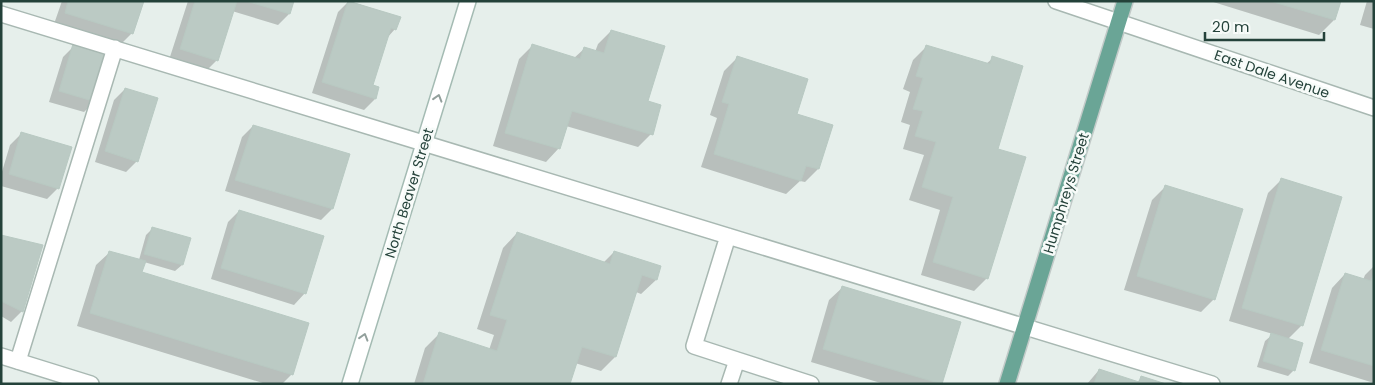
<svg xmlns="http://www.w3.org/2000/svg" width="1375" height="385" font-family="Poppins,sans-serif">
<rect width="100%" height="100%" fill="#e6efeb"/>
<path fill="#0003" d="M62 1H142L132 33 121 44 54 24Z
M188 1H293L289 14 278 25 232 11 217 60 206 71 169 60Z
M349 1 399 17 395 29 387 38 371 86 378 88 375 99 364 110 312 93 338 12Z
M1210 1H1339L1334 20 1319 35Z
M1367 1H1374V29L1360 25Z
M611 31 647 102 651 134 638 147 566 126 559 148 546 162 493 146 519 59 532 46 574 58 584 49 595 52 598 44Z
M74 46 95 101 84 112 49 102 63 57Z
M926 47 986 64 993 58 996 150 987 278 974 291 921 275 940 210 909 200 924 155 903 149 910 125 901 122 910 92 903 89 913 60Z
M737 58 795 115 818 169 805 182 800 181 786 194 701 167 717 118 710 115 724 71Z
M125 89 137 161 126 172 95 162 114 100Z
M253 126 332 209 321 220 225 191 242 137Z
M21 134 58 188 47 199 1 186V175L10 145Z
M1281 180 1302 325 1287 340 1294 370 1288 376 1257 367 1265 341 1273 334 1229 321 1268 193Z
M1165 187 1214 299 1201 312 1124 290 1152 200Z
M239 211 305 293 294 305 211 279 228 222Z
M152 229 182 265 175 271 144 262 141 273 292 374 282 384H266L77 326 96 265 110 252 139 260 146 235Z
M517 233 603 263 614 252 656 280 641 294 636 292 615 357 601 371 575 363 568 384H414L425 348 439 334 489 350 494 335 477 329 503 248Z
M1 236 22 311 11 322 1 316Z
M1374 266V383L1309 363 1332 288 1345 274 1363 280 1365 275Z
M843 287 960 322 941 384H884L811 362 829 300Z
M1099 370 1137 382 1142 378 1162 384H1087Z"/>
<path fill="#bbcac4" stroke="#b8c9c2" d="M68 1H144L133 34 65 13Z
M195 1H237L218 61 180 49Z
M246 1H294L290 14Z
M348 1 401 17 396 30 391 28 373 85 379 87 376 99 322 82Z
M1270 1H1341L1335 20Z
M611 30 665 46 648 101 661 105 653 135 572 111 560 149 505 133 532 44 580 59 584 47 604 53Z
M73 44 111 56 96 102 59 91Z
M926 45 990 64 992 56 1023 66 998 149 1026 157 988 279 933 262 953 197 922 187 936 142 915 136 923 111 913 109 923 78 916 76Z
M737 56 808 79 797 114 833 125 819 169 806 166 801 181 714 154 729 104 722 102Z
M125 88 158 98 138 162 105 151Z
M253 125 350 154 333 209 235 180Z
M21 132 72 147 59 189 9 174Z
M1281 178 1342 197 1303 326 1242 308Z
M1165 185 1243 209 1215 300 1137 276Z
M239 210 324 236 306 294 221 268Z
M152 227 191 238 183 265 144 254Z
M517 232 610 264 614 251 661 266 657 280 642 275 616 357 582 347 570 384H423L439 332 497 351 507 320 490 315Z
M1 235 43 245 23 312 1 301Z
M109 251 146 261 142 272 309 323 293 375 90 313Z
M1345 273 1371 281 1374 273V366L1321 350Z
M842 286 961 322 942 384 823 349Z
M1271 333 1303 343 1295 371 1263 361Z
M1099 369 1139 382 1141 376 1166 384H1094Z"/>
<g fill="none" stroke-linecap="round" stroke-linejoin="round">
<defs>
<path id="lane" d="M1 14 1212 384
M728 236 694 346 737 360
M18 361 115 48
M729 384 737 360 811 384"/>
<path id="street" d="M1056 1 1374 108
M1 356 91 384"/>
<path id="secondary" d="M350 384 468 1"/>
<path id="primary" d="M1007 384 1125 1"/>
</defs>
<use href="#lane" stroke="#a8b8b2" stroke-width="18"/>
<use href="#street" stroke="#a8b8b2" stroke-width="18"/>
<use href="#secondary" stroke="#a4bbb3" stroke-width="18"/>
<use href="#primary" stroke="#c2cac8" stroke-width="18"/>
<use href="#lane" stroke="#fff" stroke-width="15"/>
<use href="#street" stroke="#fff" stroke-width="15"/>
<use href="#secondary" stroke="#fff" stroke-width="15"/>
<use href="#primary" stroke="#6aa596" stroke-width="15"/>
</g>
<defs><path id="oneway-chevron" d="M-2-3.5L2.5 0L-2 3.5" fill="none" stroke-width="1.6" stroke-linecap="round" stroke-linejoin="round" transform="scale(1.25)"/></defs>
<g stroke="#92a09c">
<use href="#oneway-chevron" transform="translate(438 98) rotate(-73)"/>
<use href="#oneway-chevron" transform="translate(364 337) rotate(-73)"/>
</g>
<g text-anchor="middle" dominant-baseline="central" stroke-width="5" stroke-linejoin="round" paint-order="stroke">
<g font-size="14" fill="#24423a" stroke="#f7fbf9">
<text transform="translate(1272 74) rotate(19)">East Dale Avenue</text>
<text transform="translate(409 193) rotate(-73)">North Beaver Street</text>
<text transform="translate(1066 193) rotate(-73)">Humphreys Street</text>
</g>
</g>
<rect width="1375" height="385" fill="none" stroke="#24423a" stroke-width="5"/>
<path d="M1205 32v8h119v-8" fill="none" stroke="#24423a" stroke-width="2.5"/>
<text x="1212" y="32" font-size="15" fill="#24423a" stroke="#f7fbf9" stroke-width="4" paint-order="stroke">20 m</text>
</svg>
